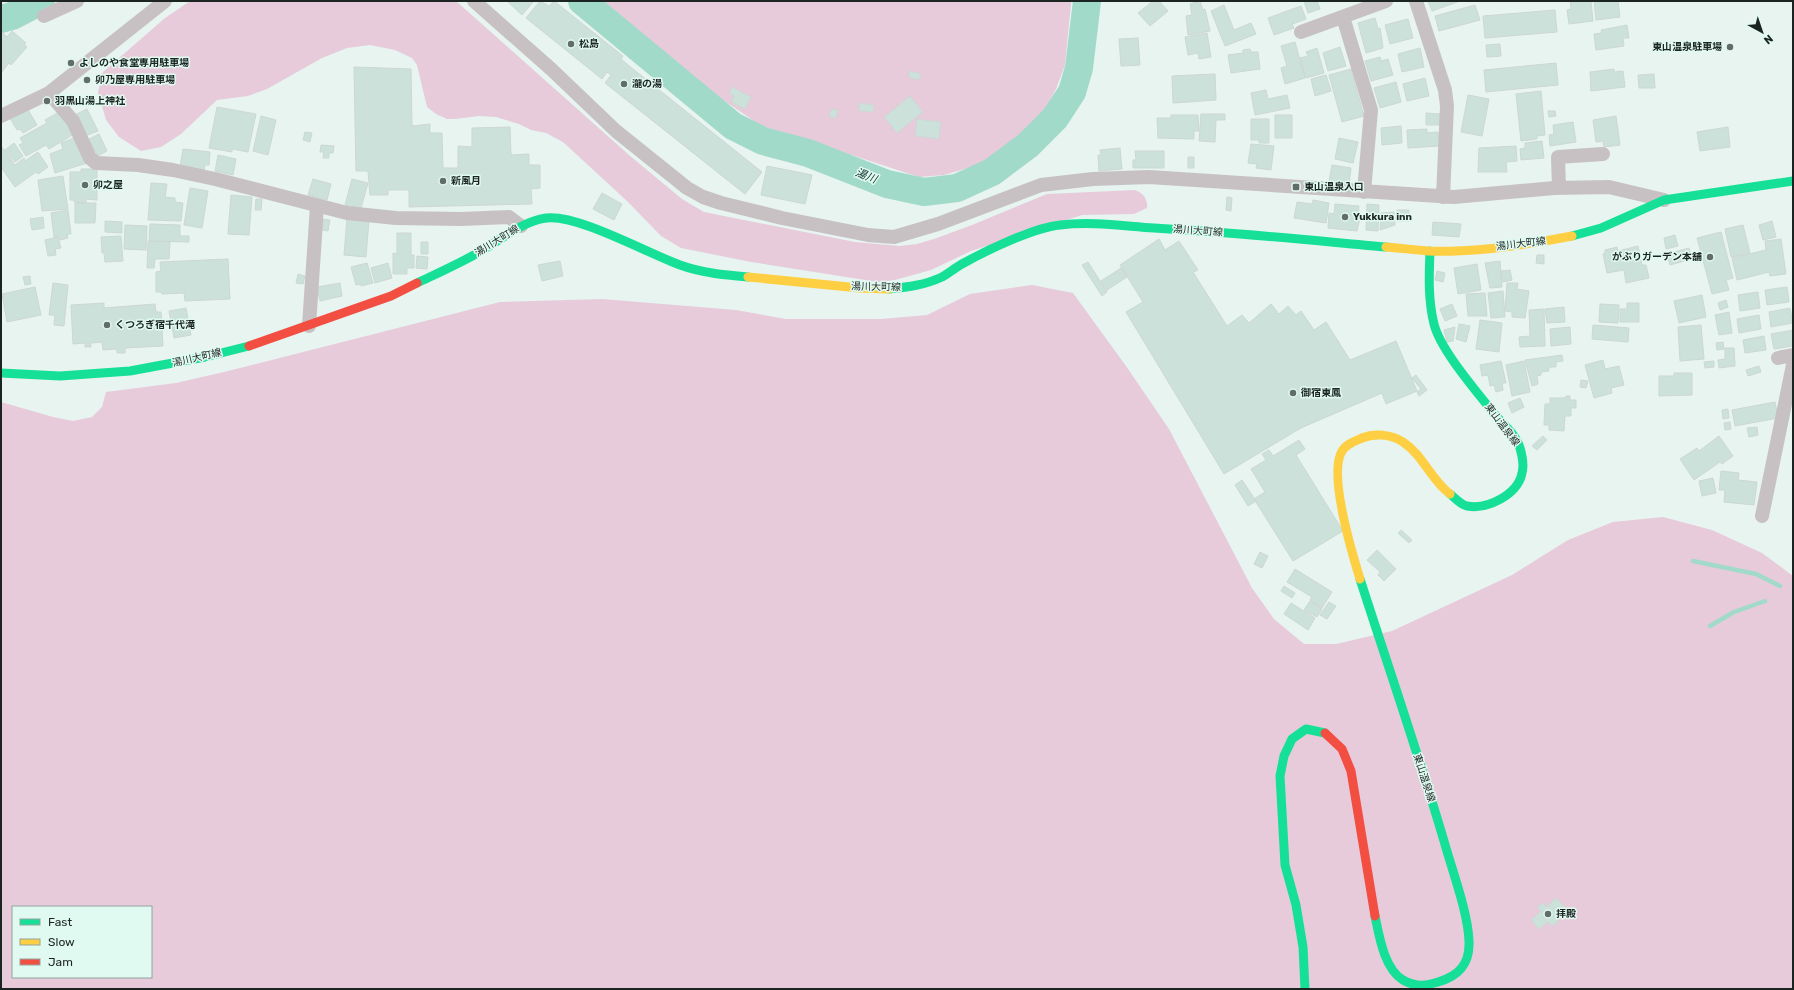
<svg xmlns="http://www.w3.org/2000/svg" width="1794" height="990" font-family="Rubik,'Noto Sans JP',sans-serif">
<rect width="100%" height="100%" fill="#e7f4f0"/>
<path fill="#e7cbda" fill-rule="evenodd" d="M190 1H456L629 155 682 199 704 212 855 242 900 246 917 244 934 239 972 225 1047 194 1135 190C1143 193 1148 199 1147 208L1134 214 1082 215 971 251 931 270 895 280 878 282 751 262 681 248 661 236 628 202 563 142 546 133 531 130 519 124 496 117 479 116 455 119H447L436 114 427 107 417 65 412 58 395 50 370 45 347 48 322 58 267 89 248 96 217 100 181 134 161 147 141 151 119 137 106 120 98 92 103 72 165 18Z
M604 1H1071V4L1065 65 1056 89 1041 117 1010 144 978 165 944 175 919 177 760 125 701 85Z
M1032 285 1073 293 1126 366 1169 429 1252 588 1274 619 1304 644H1336L1392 631 1512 575 1568 540 1613 522 1663 517 1712 530 1762 553 1793 576V989H1V402L53 417 73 421 92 417 102 407 106 392 176 383 224 372 500 302 602 299 736 310 786 319H881L927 315 970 294ZM13 907H151V977H13Z"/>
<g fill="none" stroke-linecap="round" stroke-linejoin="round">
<path stroke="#a2daca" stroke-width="4.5" d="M1693 561 1756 574 1780 586
M1710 626 1734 612 1765 601"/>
<path stroke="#a2daca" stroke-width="28" d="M582 1 733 126 763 141 808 153 887 184 924 192 957 188 992 172 1028 145 1055 118 1072 92 1079 68 1087 1
M1 19 12 16 41 1"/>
</g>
<path fill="#cce1da" stroke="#cdd7d4" d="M507 1H534L522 15Z
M540 1 549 6 554 1 623 56 621 59 628 65 762 172 745 194 605 83 611 75 607 72 602 79 526 18Z
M1153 1H1159L1168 11 1150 26 1138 13Z
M1200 1 1203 10 1205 9 1210 31 1188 35 1186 16 1192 15 1190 4Z
M1304 1H1317L1320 9 1308 13Z
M1428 1H1460L1432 11Z
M1570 1H1591L1593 21 1569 24 1567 10 1571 9Z
M1594 1H1618L1620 17 1596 20Z
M1224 5 1234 30 1251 23 1256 34 1225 46 1211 11Z
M1475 5 1480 20 1439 31 1435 16Z
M1301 6 1306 19 1292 24 1294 28 1274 35 1268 18Z
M1555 10 1557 32 1485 38 1483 16Z
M1375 18 1378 29 1380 28 1383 48 1366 53 1358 23Z
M1408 19 1413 38 1390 44 1385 25Z
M1627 25 1629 38H1623L1624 46 1596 50 1594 34 1602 33 1601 30Z
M1 31 7 37 12 31 26 43 24 45 27 47 11 65 9 63 1 73Z
M1207 33 1211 57 1199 59 1198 53 1188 55 1185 37Z
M1138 38 1140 65 1121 66 1119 39Z
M1295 42 1305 78 1285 84 1281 68 1287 66 1281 46Z
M1500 44 1501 56 1487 57 1486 45Z
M1340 47 1346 66 1328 71 1323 53Z
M1317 48 1324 73 1306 78 1300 58 1308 56 1306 52Z
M1420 48 1424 67 1402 72 1398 54Z
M1250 49 1251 52H1258L1260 69 1231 73 1228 55 1243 53V50Z
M1380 57 1381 61 1388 59 1393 75 1371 81 1365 61Z
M1556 63 1558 85 1486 92 1484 70Z
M354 67 411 69 412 126 430 124V133H442L443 168H458V146L472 147V128L510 127 511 155 529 154V165H540V188L531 189 532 204 409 207V190H388V195H370L368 171H356Z
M1351 69 1364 116 1342 122 1329 75Z
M1614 69V72L1623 71 1625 87 1591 91 1590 72Z
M910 71 921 74 919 80 908 77Z
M1215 74 1216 100 1173 103 1172 76Z
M1654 74 1655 88H1639L1638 75Z
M1326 75 1331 91 1315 96 1311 79Z
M1425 78 1429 96 1407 101 1403 84Z
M1396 82 1401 102 1380 108 1374 88Z
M732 87 751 97 745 109 731 102 734 96 729 94Z
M1266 90 1268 99 1287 95 1290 108 1255 115 1251 93Z
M1541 91 1545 135 1537 136V139L1521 141 1516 94Z
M1468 95 1489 99 1482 136 1461 132Z
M910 96 923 112 897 133 884 117Z
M859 103 874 105 873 112 859 111Z
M217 107 256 114 248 152 232 149V152L209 148Z
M27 108 37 125 23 133 20 129 17 130 10 118Z
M87 109 98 131 85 136 75 115Z
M831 109 838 110 836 118 829 117Z
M1548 111H1555L1556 116 1549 117Z
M59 112 74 134 49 149 46 145 26 156 19 145 23 143 20 138 47 123 45 120Z
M1426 113 1440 114 1439 125H1426Z
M1201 114H1225V120H1216L1215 142 1199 141Z
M1171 115H1198L1199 131H1194V139L1158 138 1157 118H1171Z
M1275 115H1292V138H1275Z
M261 116 276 120 268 155 253 151Z
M1616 116 1620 145 1604 147 1603 141 1596 142 1593 120Z
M917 119 941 122 939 139 915 136Z
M1251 119H1269V143H1259V140H1251Z
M1573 122 1576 142 1550 146 1549 135 1554 134 1553 125Z
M1401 126 1402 143 1382 145 1381 128Z
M1728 127 1730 147 1700 151 1697 132Z
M1427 129V133L1438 132 1439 146 1408 148 1407 130Z
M305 132 312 133 310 142 303 140Z
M99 134 107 151 98 156 89 139Z
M76 137 87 163 55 173 50 154 63 149 61 143Z
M1339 138 1358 142 1353 163 1335 159Z
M1542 141 1544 158 1521 160 1520 149 1525 148V143Z
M14 143 23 156 15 162 5 150Z
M1251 144 1274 146 1271 170 1256 168 1257 164 1248 163Z
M321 145 334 146 333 153H329V158H323L324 152H320Z
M1 146 15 165 24 158 25 161 38 152 48 167 38 174 36 172 15 187 1 167Z
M1516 146 1517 161 1506 162 1507 172H1478L1479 148Z
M1120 148 1122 169 1099 171 1098 155H1101L1100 150Z
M183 149 210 152 209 165H205L204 170 180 167Z
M1135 151H1164V168H1133V160H1136Z
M218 155 236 159 233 175 215 171Z
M1188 157H1194V168H1188Z
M1332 165 1351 168 1349 185 1329 181Z
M767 166 812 175 805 204 761 195Z
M81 169H97V200L86 199V203L74 202V200H70V172H81Z
M63 176 68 209 42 211 38 180Z
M313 179 331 184 327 200 308 195Z
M352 179 368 183 361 208 345 205Z
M151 183 167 184 165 197 175 198V202L183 203 181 221 148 220Z
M190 188 208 191 202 228 184 225Z
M602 193 622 204 614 220 593 209Z
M231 195 252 197 249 235 228 234Z
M1227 197 1232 198 1231 211 1226 210Z
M256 199H262L261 210H255Z
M1313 200 1329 203 1326 223 1294 218 1297 202 1312 204Z
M75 203H96L95 223H75Z
M1335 204 1359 206 1358 218H1360L1357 231 1328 228 1329 213 1334 214Z
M1367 204 1379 205 1378 231 1366 230Z
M68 210 71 234H67L68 238 60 240 59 236 54 237 51 213Z
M1397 210H1409V221H1397Z
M1394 212 1395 225 1380 230 1381 213Z
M43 217 44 228 32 230 30 219Z
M347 218 369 220 366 257 344 255Z
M324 219 330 220 328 231 322 230Z
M105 221 122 222V233L105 232Z
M1772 221 1776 237 1763 240 1759 225Z
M1433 222 1461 224 1459 237 1432 235Z
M150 224 180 225V236H189V242L149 241Z
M125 225 147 226 146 250 124 249Z
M1743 225 1750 253 1731 257 1725 229Z
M1721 232 1733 278 1726 280 1729 290 1712 294 1697 238Z
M397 233H411V255H414V268H407V274H393V253L397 254Z
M1675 235 1678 246 1666 249 1664 238Z
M121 236 123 261 105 262 104 253H102L101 237Z
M58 237 61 248 55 249 56 255 48 256 45 240Z
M1159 239 1165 250 1179 241 1198 270 1193 272 1227 326 1242 315 1249 323 1271 304 1279 314 1288 306 1296 315 1301 311 1314 330 1326 322 1350 360 1396 341 1417 391 1386 404 1382 393 1301 428 1224 474 1126 312 1143 302 1120 265Z
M1781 239 1786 274 1770 276 1769 272 1737 280 1732 258 1766 250 1765 241Z
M148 241 170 242 169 259H155L154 268H147Z
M421 242H428V254H421Z
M1638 246 1642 265H1646L1649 278 1626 283 1624 270 1607 273 1603 254 1605 253V250L1617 247 1618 251Z
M1689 248 1692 259 1670 265 1667 254Z
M1537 255H1544V264L1536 263Z
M417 256 428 257 427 269 416 268Z
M228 259 230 299 185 301 184 293 162 294 161 292H156V272L161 271 160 262Z
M560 261 563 276 542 281 538 265Z
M1500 261 1502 287 1490 288 1485 263Z
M1088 262 1107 292 1102 296 1082 265Z
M367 263 373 283 361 286V284L356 285 351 267Z
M388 263 392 278 375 283 371 268Z
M1477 264 1481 290 1458 294 1454 268Z
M1121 268 1127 277 1107 290 1101 281Z
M1510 270 1512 280 1503 282 1501 271Z
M1437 271 1445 273 1443 282 1435 280Z
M298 274 305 276 303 284 296 283Z
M30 276 31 284 25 285 23 277Z
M53 283 68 285 64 326 54 325 55 315H49Z
M340 283 342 296 320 301 317 287Z
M1507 283H1518L1517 289 1529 291 1525 318 1512 317V312L1505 311Z
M35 287 41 315 7 322 2 294Z
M1787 287 1789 302 1767 305 1765 290Z
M1503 291 1505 317 1491 318 1488 293Z
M1758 292 1760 308 1740 311 1738 295Z
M1485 293 1487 316H1468L1466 294Z
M1702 295 1706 317 1679 323 1674 301Z
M1726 300 1728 307 1720 310 1718 303Z
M104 303V308L155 304 156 312H161L163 346 125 348V353H117V349L103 350 102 342 91 343V347H85V343L73 344 71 305Z
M1627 303H1639V322H1620V309H1627Z
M1452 304 1457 316 1445 321 1440 309Z
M1600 304 1619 305 1618 323 1599 322Z
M1564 307 1565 322 1547 323 1545 309Z
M186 308 191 335 174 338 169 311Z
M1790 308 1793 323 1771 327 1769 312Z
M1544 309 1545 346 1520 347 1519 337 1530 336 1529 310Z
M1729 312 1732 333 1719 335 1715 315Z
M1759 315 1761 329 1739 333 1737 319Z
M1480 320 1502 323 1499 352 1476 349Z
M1459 324 1470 326 1466 342 1456 339Z
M1593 325 1629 328 1628 342 1592 339Z
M1701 325 1704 359 1680 361 1678 327Z
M1455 327 1453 341 1447 342 1444 330Z
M1570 327 1571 344 1551 346 1550 329Z
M1793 330V346L1774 349 1771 334Z
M1764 336 1766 350 1745 353 1743 340Z
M1723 342 1724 349 1717 350 1716 343Z
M1725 348H1734L1735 366 1719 368 1718 360 1725 359Z
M1562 355 1563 361 1556 362V367H1549V371L1541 372V375L1537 376 1538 384 1532 386 1525 360Z
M1603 360 1605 369 1619 366 1624 385 1611 388 1612 393 1594 398 1585 365Z
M1501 361 1506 383H1502L1503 390 1496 392 1494 385 1490 386 1488 375 1482 376 1480 365Z
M1524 361 1530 392 1512 396 1506 365Z
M1714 361V367L1705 368 1704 362Z
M1759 366 1761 372 1748 376 1746 370Z
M1674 373H1692V395L1659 396V376H1674Z
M1416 375 1427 390 1419 396 1417 392 1421 389 1412 378Z
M1581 380 1588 381 1586 388 1580 387Z
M1566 396H1570V400H1576V408H1571V416H1565L1564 431 1549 430V425H1544L1545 404H1550V398H1565Z
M1520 398 1524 407 1512 413 1508 403Z
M1775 402 1778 418 1735 426 1732 410Z
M1728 409 1729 418 1723 419 1722 410Z
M1730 422 1731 429 1725 430 1724 423Z
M1757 427 1758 435 1749 437 1747 428Z
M1543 436 1547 440 1537 450 1532 446Z
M1719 436 1733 456 1722 464 1720 462 1694 480 1680 459 1697 448 1699 451Z
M1299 440 1305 449 1296 455 1343 531 1293 561 1254 499 1265 492 1251 469 1266 460 1262 454 1269 450 1273 456Z
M1721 471 1739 473 1738 480 1757 482 1754 505 1724 502 1725 490H1719Z
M1713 478 1716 493 1702 496 1699 481Z
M1242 480 1256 501 1248 506 1235 485Z
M1401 530 1412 540 1409 543 1398 533Z
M1377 550 1396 569 1384 581 1378 575 1380 572 1367 560Z
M1260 552 1268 556 1262 568 1254 564Z
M1295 569 1332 592 1322 608 1310 600 1312 597 1287 582Z
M1284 586 1295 593 1292 598 1281 591Z
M1310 601 1322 609 1317 617 1304 610Z
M1329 602 1336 606 1327 619 1320 615Z
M1291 603 1315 618 1308 630 1284 614Z
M1556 898 1565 907 1555 916 1559 921 1552 926 1548 922 1539 929 1531 920 1541 911 1537 907 1543 903 1546 907Z"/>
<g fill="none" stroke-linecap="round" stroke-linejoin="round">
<path stroke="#c7c1c4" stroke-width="14" d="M474 1 551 69 616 131 687 188 703 197 721 203 782 218 868 235 894 237 938 224 1041 185 1093 179 1149 177 1454 197 1554 188 1609 187 1664 200
M1416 1 1445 90 1447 106 1443 197
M44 16 77 1
M1343 17 1371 110 1364 192
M1301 32 1386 1
M49 93 73 121 90 158 96 163 138 165 173 170 215 179 347 213 396 218 461 219 509 217 521 226
M1 116 49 93 165 1
M1559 188 1558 157 1603 154
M309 326 317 206
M1778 358 1793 355
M1762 516 1793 365"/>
<path stroke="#16e098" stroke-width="9" d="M1572 236 1601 228 1664 200 1793 181
M1430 251C1429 276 1428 300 1434 324 1440 349 1474 388 1491 410 1500 422 1516 433 1520 448 1522 455 1524 466 1522 473 1518 494 1488 510 1467 506 1461 505 1454 497 1450 494
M417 283C436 274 456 265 474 255 498 243 519 222 546 218 578 214 647 253 680 265 702 273 725 275 748 277
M889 289C908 287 925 285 942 277 949 273 955 268 962 264 987 250 1033 228 1060 225 1091 221 1123 226 1154 228 1231 232 1308 240 1386 247
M1 373 60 376 130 371 205 357 249 346
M1360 579C1388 666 1418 753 1444 841 1452 870 1468 912 1469 941 1470 964 1459 976 1438 982 1426 986 1415 987 1403 980 1384 969 1379 935 1375 916
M1305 989 1303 947 1296 905 1285 865 1280 776 1284 756 1292 739 1306 729 1325 733"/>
<path stroke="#ffcf43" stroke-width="9" d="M1386 247C1400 248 1414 250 1429 251 1476 253 1526 245 1572 236
M748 277 859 288 889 289
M1360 579C1352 553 1328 474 1342 451 1346 444 1355 441 1362 438 1374 433 1391 434 1403 442 1423 455 1431 480 1450 494"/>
<path stroke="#f24e42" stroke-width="9" d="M249 346 391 296 417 283
M1325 733 1342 749 1351 771 1375 916"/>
</g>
<g fill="#626d69" stroke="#e1faf1" stroke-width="1.5">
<circle cx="571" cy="44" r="4"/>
<circle cx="1730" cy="47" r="4"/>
<circle cx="71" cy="63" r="4"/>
<circle cx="87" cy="80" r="4"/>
<circle cx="624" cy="84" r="4"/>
<circle cx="47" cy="101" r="4"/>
<circle cx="443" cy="181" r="4"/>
<circle cx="85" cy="185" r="4"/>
<rect x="1292" y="183" width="8" height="8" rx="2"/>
<circle cx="1345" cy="217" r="4"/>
<circle cx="1710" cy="257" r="4"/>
<circle cx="107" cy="325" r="4"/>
<circle cx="1293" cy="393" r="4"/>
<circle cx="1548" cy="914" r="4"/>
</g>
<g text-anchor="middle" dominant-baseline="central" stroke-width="3" stroke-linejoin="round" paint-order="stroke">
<g font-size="10" font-weight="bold" fill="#1b2421" stroke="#e1faf1" text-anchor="start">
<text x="579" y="44">松島</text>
<text x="1722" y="47" text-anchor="end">東山温泉駐車場</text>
<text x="79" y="63">よしのや食堂専用駐車場</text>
<text x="95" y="80">卯乃屋専用駐車場</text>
<text x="632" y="84">瀧の湯</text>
<text x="55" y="101">羽黒山湯上神社</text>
<text x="451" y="181">新風月</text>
<text x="93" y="185">卯之屋</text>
<text x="1304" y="187">東山温泉入口</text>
<text x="1353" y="217">Yukkura inn</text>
<text x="1702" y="257" text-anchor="end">がぶりガーデン本舗</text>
<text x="115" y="325">くつろぎ宿千代滝</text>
<text x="1301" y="393">御宿東鳳</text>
<text x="1556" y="914">拝殿</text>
</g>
<g font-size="10" fill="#1b2421" stroke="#e1faf1">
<text transform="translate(1198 231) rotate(4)">湯川大町線</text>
<text transform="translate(497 241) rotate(-32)">湯川大町線</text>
<text transform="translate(1521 244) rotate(-7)">湯川大町線</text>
<text transform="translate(876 287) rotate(1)">湯川大町線</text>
<text transform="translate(197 358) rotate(-13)">湯川大町線</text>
<text transform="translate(1502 425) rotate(53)">東山温泉線</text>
<text transform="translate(1424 778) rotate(72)">東山温泉線</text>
</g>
<g font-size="11" font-style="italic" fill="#0c3027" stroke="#e1faf1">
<text transform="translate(866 176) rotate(21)">湯川</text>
</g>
</g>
<rect width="1794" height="990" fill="none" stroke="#1b2421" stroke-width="4"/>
<rect x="12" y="906" width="140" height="72" fill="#e1faf1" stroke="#92a49e"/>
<rect x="20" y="919" width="20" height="6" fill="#16e098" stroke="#92a49e"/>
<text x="48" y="926" font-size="12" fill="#1b2421">Fast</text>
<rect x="20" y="939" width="20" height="6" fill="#ffcf43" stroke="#92a49e"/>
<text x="48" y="946" font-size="12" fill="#1b2421">Slow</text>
<rect x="20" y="959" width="20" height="6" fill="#f24e42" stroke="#92a49e"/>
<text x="48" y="966" font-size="12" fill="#1b2421">Jam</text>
<g transform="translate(1762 32) rotate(140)" stroke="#e1faf1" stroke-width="3" paint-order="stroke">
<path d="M0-3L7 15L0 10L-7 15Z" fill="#1b2421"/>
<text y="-6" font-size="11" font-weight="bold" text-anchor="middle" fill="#1b2421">N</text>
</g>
</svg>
